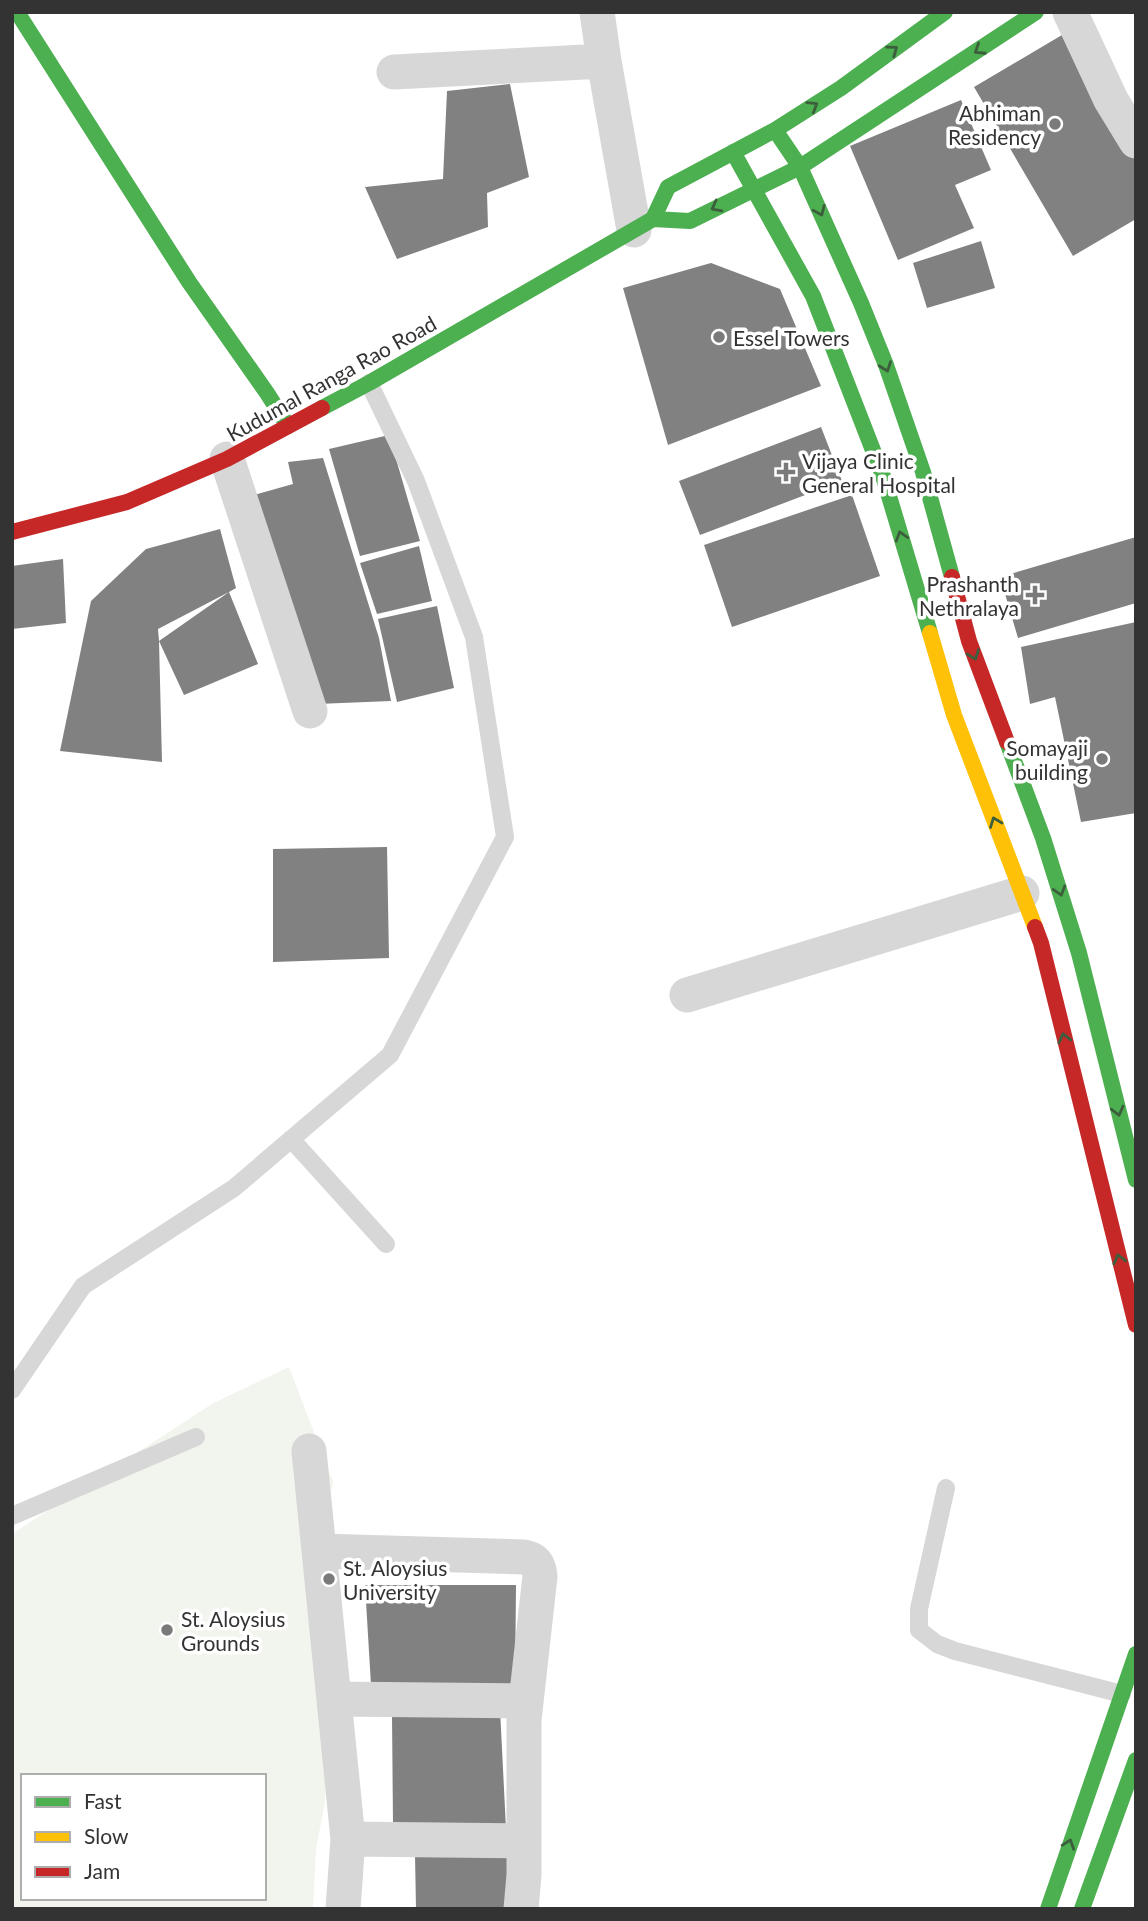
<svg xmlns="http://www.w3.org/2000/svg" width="1148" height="1921" font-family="Lato,sans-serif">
<rect width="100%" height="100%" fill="#fff"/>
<path fill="#f1f5ed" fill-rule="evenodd" d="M289 1367 333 1482 321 1536 326 1751 325 1802 316 1849 313 1909H12V1534L212 1404ZM23 1776H264V1898H23Z"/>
<path fill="#818181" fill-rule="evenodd" d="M1062 35 1136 160V219L1073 256 974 87Z
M510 84 529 177 487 193 488 227 397 259 365 187 443 179 447 91Z
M961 100 991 170 955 185 974 228 898 260 850 146Z
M981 241 995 288 927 308 913 263Z
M711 263 780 289 821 386 668 445 623 288Z
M821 427 842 481 700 535 679 481Z
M389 435 420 541 360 556 329 449Z
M323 458 379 638 391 701 317 704 247 497 293 484 288 462Z
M852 495 880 576 732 627 704 545Z
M220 529 236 588 229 592 258 664 184 695 159 641 162 762 60 751 91 601 146 549ZM229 592 159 641 158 629Z
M1136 537V603L1018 638 1000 577Z
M419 546 432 601 377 614 360 563Z
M63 559 66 623 12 629V566Z
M437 606 454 688 397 702 378 619Z
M1136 622V813L1081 822 1055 697 1030 704 1021 647Z
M387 847 389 958 273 962V849Z
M365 1585H516L515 1684 371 1685Z
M500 1709 506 1829 393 1824 392 1715Z
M507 1852 508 1909H416L415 1854Z"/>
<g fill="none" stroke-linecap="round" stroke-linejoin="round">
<path stroke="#d7d7d7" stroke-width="18" d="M291 1139 386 1244
M12 1390 83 1286 234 1188 390 1055 505 837 474 637 416 481 369 383
M946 1488 919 1609V1630L937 1644 955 1651 1122 1694
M12 1516 196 1437"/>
<path stroke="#d7d7d7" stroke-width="35" d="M597 12 604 61 634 230
M1070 12 1111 100 1136 141
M394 72 604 61
M227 459 310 711
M687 995 1022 893
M309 1451 348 1839 343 1909
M319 1551 524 1557C535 1559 539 1565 540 1576L524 1720V1875L521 1909
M334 1699 526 1701
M348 1839 524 1841"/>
<path stroke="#4caf50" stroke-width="16" d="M17 12 189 282 267 393 288 426
M775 130 800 167 861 303 886 365 923 472 952 577
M733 152 813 296 883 476 930 633
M653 219 668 187 775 130 841 88 945 12
M322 408 369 383 653 219 690 221 800 167 1036 12
M1007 742 1043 838 1079 953 1136 1180
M1048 1909 1136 1654
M1082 1909 1136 1760"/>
<path stroke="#ffc107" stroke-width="16" d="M930 633 954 715 1035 927"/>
<path stroke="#c62828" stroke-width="16" d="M12 532 127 502 227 459 322 408
M952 577 969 641 1007 742
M1035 927 1041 943 1136 1325"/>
</g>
<defs><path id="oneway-chevron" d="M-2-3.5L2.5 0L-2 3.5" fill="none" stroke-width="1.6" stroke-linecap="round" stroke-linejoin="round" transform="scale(1.75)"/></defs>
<g stroke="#3c5e3d">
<use href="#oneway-chevron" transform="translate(893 50) rotate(-36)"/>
<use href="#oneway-chevron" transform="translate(979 50) rotate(147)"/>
<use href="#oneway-chevron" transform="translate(813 106) rotate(-32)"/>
<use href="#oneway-chevron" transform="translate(716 207) rotate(152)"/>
<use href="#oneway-chevron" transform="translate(820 211) rotate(66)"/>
<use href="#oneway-chevron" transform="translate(886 367) rotate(70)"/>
<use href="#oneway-chevron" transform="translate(901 536) rotate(-107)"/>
<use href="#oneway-chevron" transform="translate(974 655) rotate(69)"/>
<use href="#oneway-chevron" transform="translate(995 822) rotate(-111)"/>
<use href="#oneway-chevron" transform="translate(1060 891) rotate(73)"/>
<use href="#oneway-chevron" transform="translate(1064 1038) rotate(-104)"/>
<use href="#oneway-chevron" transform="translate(1118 1111) rotate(76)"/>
<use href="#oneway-chevron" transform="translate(1119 1259) rotate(-104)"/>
<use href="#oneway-chevron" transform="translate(1069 1844) rotate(-71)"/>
</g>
<g fill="#7a7a7a" stroke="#fff" stroke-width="2.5">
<circle cx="1055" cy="124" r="7"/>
<circle cx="719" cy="337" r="7"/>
<path d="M782.5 461.5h7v7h7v7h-7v7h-7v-7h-7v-7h7z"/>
<path d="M1031.5 584.5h7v7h7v7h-7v7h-7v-7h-7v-7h7z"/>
<circle cx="1102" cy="759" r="7"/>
<circle cx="329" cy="1579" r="7"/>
<circle cx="167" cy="1630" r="7"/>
</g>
<g text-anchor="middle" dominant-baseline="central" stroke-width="7" stroke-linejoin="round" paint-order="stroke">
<g font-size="21" fill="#333" stroke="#fff" text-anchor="start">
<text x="1041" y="112" text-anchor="end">Abhiman<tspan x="1041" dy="24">Residency</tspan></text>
<text x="733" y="337">Essel Towers</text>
<text x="802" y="460">Vijaya Clinic<tspan x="802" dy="24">General Hospital</tspan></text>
<text x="1019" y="583" text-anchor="end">Prashanth<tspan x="1019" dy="24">Nethralaya</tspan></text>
<text x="1088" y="747" text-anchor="end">Somayaji<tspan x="1088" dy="24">building</tspan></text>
<text x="343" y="1567">St. Aloysius<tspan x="343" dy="24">University</tspan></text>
<text x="181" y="1618">St. Aloysius<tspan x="181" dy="24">Grounds</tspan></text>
</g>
<g font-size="21" fill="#333" stroke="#fff">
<text transform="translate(331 378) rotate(-29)">Kudumal Ranga Rao Road</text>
</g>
</g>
<rect width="1148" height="1921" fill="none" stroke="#333333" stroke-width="28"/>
<rect x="21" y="1774" width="245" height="126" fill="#ffffff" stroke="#adadad" stroke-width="2"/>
<rect x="35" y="1797" width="35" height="10" fill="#4caf50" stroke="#adadad" stroke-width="2"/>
<text x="84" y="1809" font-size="21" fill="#333333">Fast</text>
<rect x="35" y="1832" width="35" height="10" fill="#ffc107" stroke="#adadad" stroke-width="2"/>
<text x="84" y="1844" font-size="21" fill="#333333">Slow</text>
<rect x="35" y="1867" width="35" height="10" fill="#c62828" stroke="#adadad" stroke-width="2"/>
<text x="84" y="1879" font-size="21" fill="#333333">Jam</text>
</svg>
